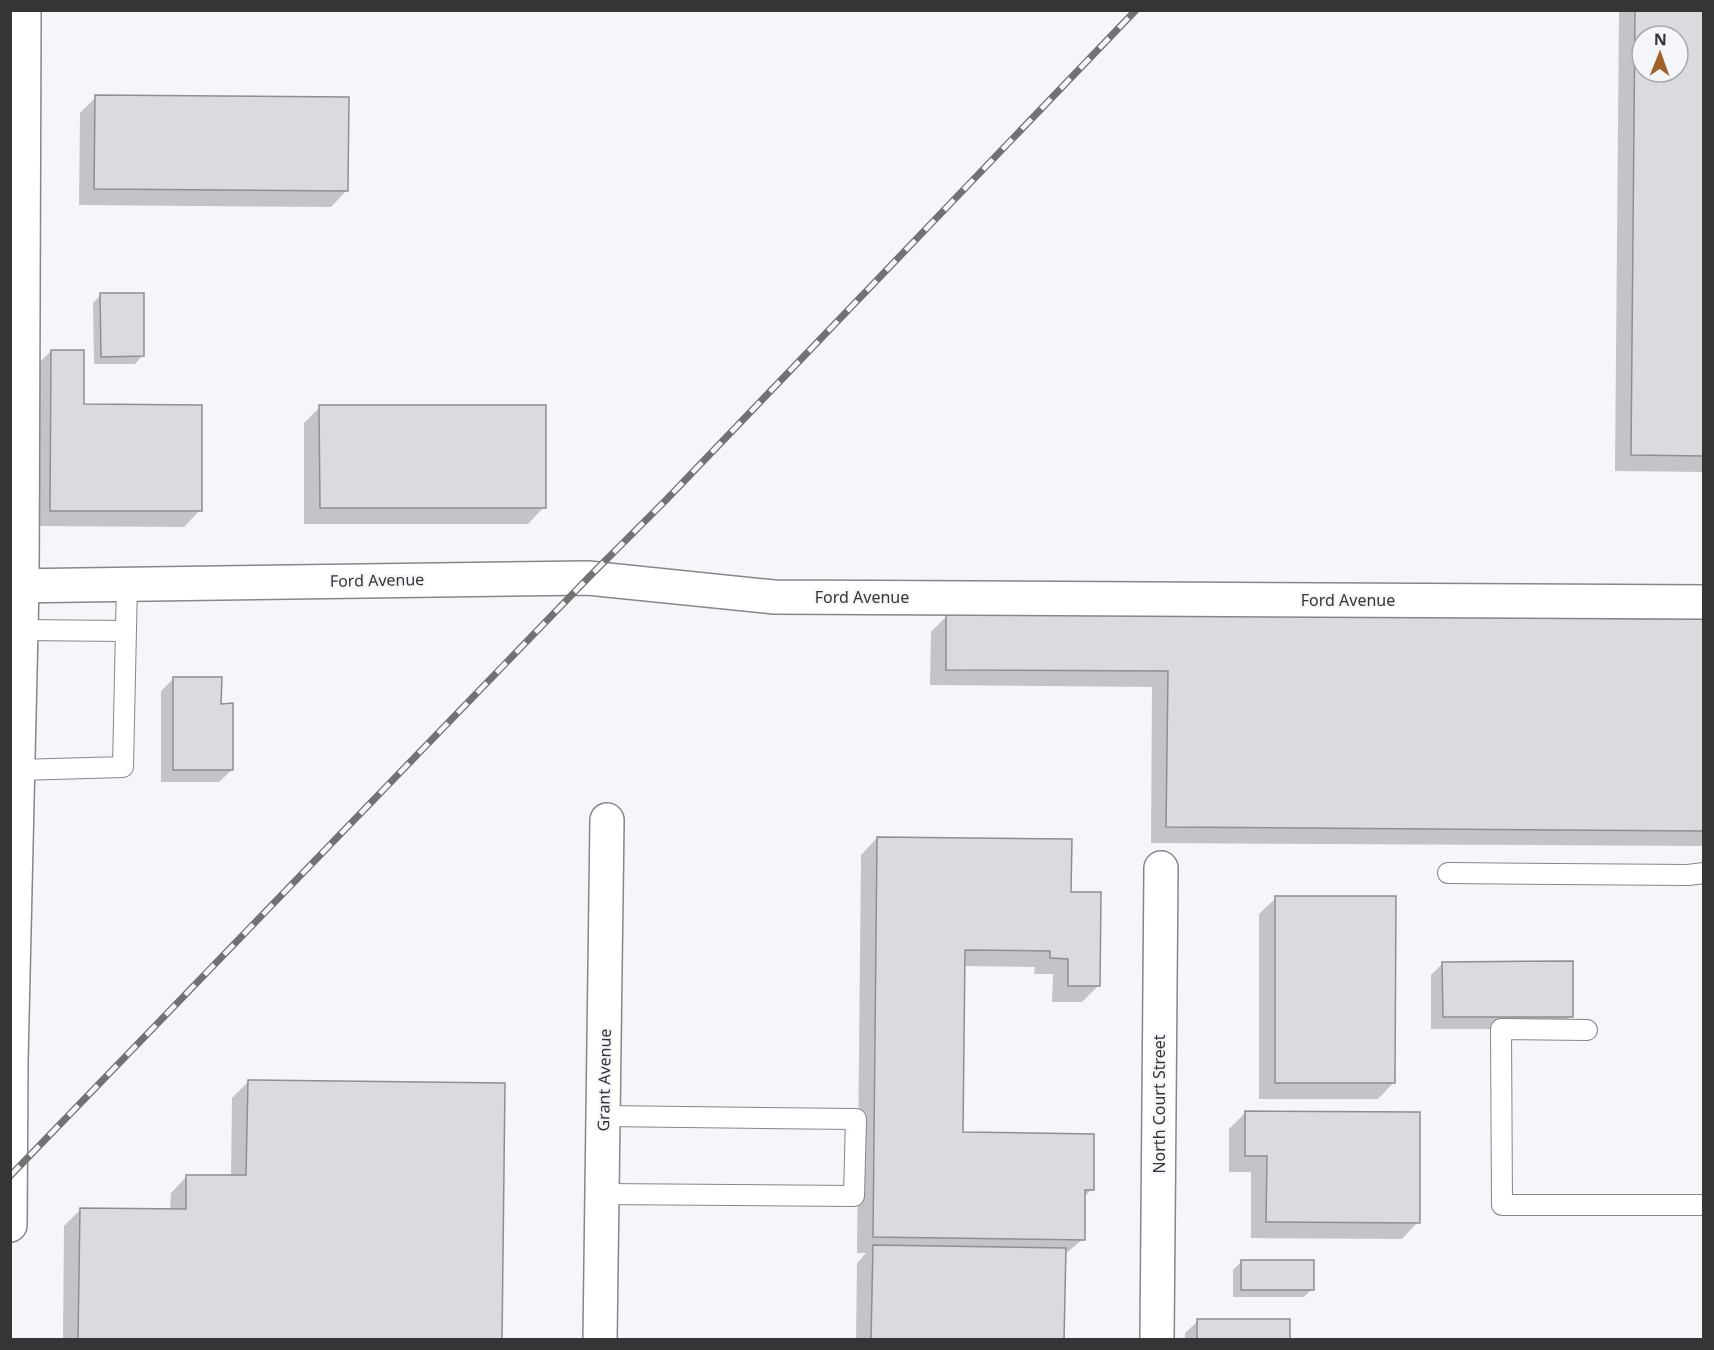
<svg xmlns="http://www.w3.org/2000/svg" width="1714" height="1350" font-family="'Noto Sans',sans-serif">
<rect width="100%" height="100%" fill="#f4f6f9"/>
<path fill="#0003" fill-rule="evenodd" d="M1619 10H1704V472L1615 471ZM1642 36H1678V72H1642Z
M96 97 347 190 331 207 79 205 80 113Z
M101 295 143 355 135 364H94L93 303Z
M51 351 82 406 200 510 184 527 34 526 35 367Z
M320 407 544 507 528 524H304V423Z
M947 616 1704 620V846L1151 843 1152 687 930 685 931 632Z
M173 679 220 705 232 770 219 782H161V691Z
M877 838 1070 894 1098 986 1082 1002H1052L1053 974H1034L1035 967 963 966 961 1134 1092 1189 1083 1198V1239L1064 1255 1063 1340H856L857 1263 866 1253H857L861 855Z
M1276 898 1394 1082 1378 1099H1259V914Z
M1443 963 1571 1016 1559 1029H1431V975Z
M248 1082 501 1340H63L64 1226 80 1210H170L171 1193 187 1176 231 1177 232 1098Z
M1245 1113 1418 1222 1402 1239 1251 1238V1172H1229V1129Z
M1241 1262 1312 1289 1304 1297H1233V1270Z
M1198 1321 1289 1340H1185V1333Z"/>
<path fill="#d9dbde" stroke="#8e8f92" stroke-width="1.5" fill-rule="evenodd" d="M1635 10H1704V456L1631 455ZM1642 36H1678V72H1642Z
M95 95 349 97 348 191 94 189Z
M100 293H144V356L101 357Z
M51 350H84V404L202 405V511H50Z
M319 405H546V508H320Z
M946 614 1704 619V831L1166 827 1168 671 946 670Z
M173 677H222L221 704 233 703V770H173Z
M877 837 1072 839 1071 892H1101L1100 986H1068V959L1050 958V951L965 950 963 1132 1094 1134V1190H1085V1240L873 1237Z
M1275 896H1396L1395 1083H1275Z
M1573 961V1017H1443L1442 962Z
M248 1080 505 1083 502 1340H78L80 1208 186 1209V1175H246Z
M1245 1111 1420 1112V1223L1266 1222 1267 1156H1245Z
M873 1245 1066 1248 1064 1340H871Z
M1241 1260H1314V1290H1241Z
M1197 1319H1290V1340H1197Z"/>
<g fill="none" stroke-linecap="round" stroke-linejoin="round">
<defs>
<path id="service" d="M21 630 125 631
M18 770 123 767 127 583
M1448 873 1688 875 1704 873
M1587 1030 1501 1029 1502 1205H1704
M602 1194 854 1196 856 1119 604 1116"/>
<path id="minor" d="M10 586 588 578 774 597 1704 602
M600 1340 607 820
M1157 1340 1161 868"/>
<path id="tertiary" d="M10 1225 11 1061 22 585 24 10"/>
</defs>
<use href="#service" stroke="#86878a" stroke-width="22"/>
<use href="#minor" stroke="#86878a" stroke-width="36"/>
<use href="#tertiary" stroke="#86878a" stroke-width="36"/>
<use href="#service" stroke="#fff" stroke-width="20"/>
<use href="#minor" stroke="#fff" stroke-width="33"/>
<use href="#tertiary" stroke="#fff" stroke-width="33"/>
<defs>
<path id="rail" d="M10 1176 588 578 666 500 1136 10"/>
</defs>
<use href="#rail" stroke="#717274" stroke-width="7"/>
<use href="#rail" stroke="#f4f6f9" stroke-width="4.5" stroke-dasharray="14" stroke-linecap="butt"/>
</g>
<g text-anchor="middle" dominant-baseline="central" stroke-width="4.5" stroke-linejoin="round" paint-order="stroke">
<g font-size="16" fill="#343536" stroke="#f4f6f9">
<text transform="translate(377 580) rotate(-1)">Ford Avenue</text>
<text x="862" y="597">Ford Avenue</text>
<text x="1348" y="600">Ford Avenue</text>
<text transform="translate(604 1080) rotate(-89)">Grant Avenue</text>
<text transform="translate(1159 1104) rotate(-90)">North Court Street</text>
</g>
</g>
<rect width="1714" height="1350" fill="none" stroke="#343536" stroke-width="24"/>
<g transform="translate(1660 54) rotate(1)"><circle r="28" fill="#f4f6f9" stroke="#a7a9ab" stroke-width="1.5"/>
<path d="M0-4.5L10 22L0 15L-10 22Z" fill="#a1622a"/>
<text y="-9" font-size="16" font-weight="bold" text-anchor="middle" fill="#343536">N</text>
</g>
</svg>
